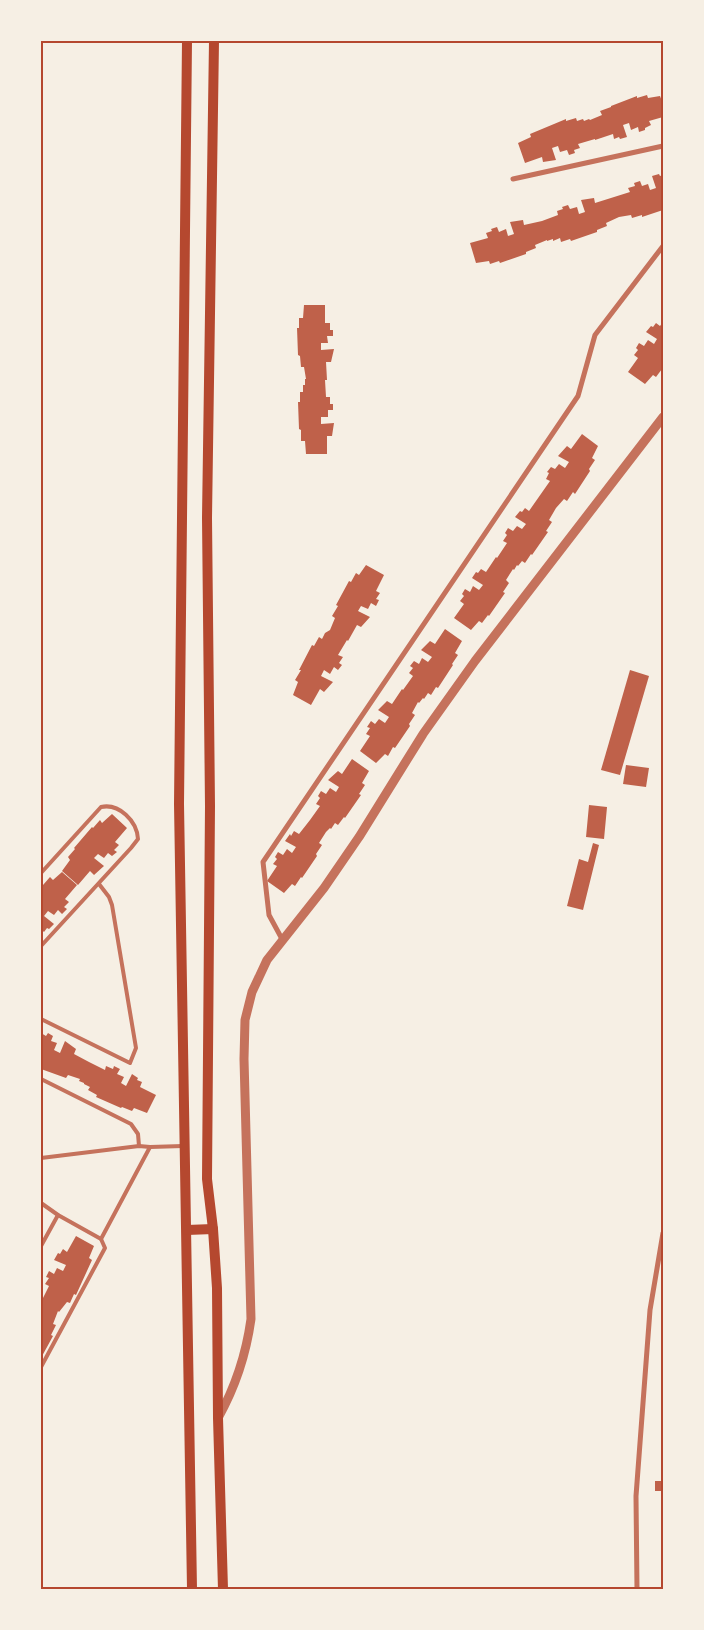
<svg xmlns="http://www.w3.org/2000/svg" width="704" height="1630" font-family="Montserrat,sans-serif">
  <style>
    .building { fill: #bf614a }
    .lines { fill: none; stroke-linecap: round; stroke-linejoin: round }
    .service { stroke: #c5725c; stroke-width: 4 }
    .minor { stroke: #c5725c; stroke-width: 5 }
    .tertiary { stroke: #c5725c; stroke-width: 9 }
    .secondary { stroke: #b5482f; stroke-width: 10 }
    .neatline { fill: none; stroke: #b5482f; stroke-width: 2 }
  </style>
  <rect width="100%" height="100%" fill="#f6efe4"/>
  <g class="building">
    <polygon points="647,95 648,98 660,96 663,104 663,117 649,121 651,125 645,128 645,130 639,132 638,127 631,130 629,123 623,125 627,137 620,139 619,137 614,139 613,134 595,140 595,139 578,144 580,148 574,150 575,153 569,155 567,150 560,152 558,146 552,148 556,160 543,162 542,157 525,163 518,143 531,137 530,134 566,119 566,121 576,118 577,121 583,119 584,121 589,119 590,120 602,115 600,111 611,107 611,106 637,96 637,98"/>
    <polygon points="659,174 660,176 663,175 663,210 642,217 642,215 632,218 631,215 619,217 606,223 607,226 597,230 597,232 571,241 570,239 561,242 560,238 553,241 553,239 547,241 547,240 535,245 536,248 526,252 526,254 500,263 499,261 490,264 489,261 476,263 470,243 488,238 486,233 492,231 491,229 497,227 499,232 506,229 508,236 514,234 510,222 523,220 524,225 542,221 558,215 557,211 563,209 562,207 568,205 570,209 577,207 579,214 585,212 581,200 594,198 595,203 630,192 628,188 635,186 634,183 640,181 642,186 648,184 650,190 656,188 652,176"/>
    <polygon points="304,305 325,305 325,323 330,323 330,330 333,330 333,336 327,336 328,343 321,343 321,350 334,349 331,362 326,362 327,380 325,380 326,397 330,397 330,404 333,404 333,410 328,410 328,417 321,417 321,424 334,423 332,436 327,436 327,454 306,454 305,441 301,441 301,430 299,429 298,402 300,402 300,392 303,392 303,385 305,385 305,379 306,379 304,367 301,367 300,356 298,355 297,328 299,328 299,318 303,318"/>
    <polygon points="663,322 663,369 662,369 656,377 653,375 645,384 628,372 638,358 634,355 638,350 636,348 639,343 644,346 648,340 654,344 657,339 646,332 651,326 653,327 656,323 660,326"/>
    <polygon points="582,434 598,446 592,458 595,460 589,469 590,471 575,494 573,492 567,501 564,499 556,508 549,520 552,522 546,531 548,532 532,555 531,554 525,563 522,561 518,566 517,565 514,570 513,569 506,580 509,583 503,592 505,593 489,616 488,615 482,623 479,621 471,630 454,618 464,604 460,601 464,596 462,594 465,589 470,592 473,586 479,590 483,585 472,578 476,572 478,573 481,569 486,572 496,557 497,558 507,543 503,541 507,535 505,533 508,528 513,531 517,526 522,529 526,524 515,517 520,511 522,512 525,508 529,511 550,481 546,479 549,473 547,472 551,467 555,469 559,464 565,468 569,462 558,456 567,446 571,449"/>
    <polygon points="366,565 384,575 376,591 380,593 376,599 379,600 376,606 371,603 368,609 361,606 358,611 370,617 361,627 357,625 348,641 347,640 338,655 343,657 339,663 342,665 338,670 334,667 330,674 324,670 321,676 333,682 324,692 320,689 311,705 293,695 298,682 295,680 301,670 299,670 312,645 314,646 319,637 322,639 325,633 330,630 335,618 332,616 338,606 336,605 349,581 351,582 356,573 359,575"/>
    <polygon points="445,629 462,641 455,653 458,655 452,664 453,665 438,688 436,687 431,695 428,693 424,699 423,698 419,703 418,702 412,713 415,715 409,724 410,726 395,748 393,747 388,756 385,754 376,763 360,751 370,736 366,734 370,728 367,727 371,721 375,724 379,719 385,723 389,717 378,710 387,701 392,704 402,689 403,690 413,676 409,673 413,668 410,666 414,661 419,664 422,658 428,662 432,657 421,650 430,641 435,644"/>
    <polygon points="630,670 649,676 620,775 601,770"/>
    <polygon points="352,759 369,771 362,783 365,785 359,794 361,795 345,818 344,817 338,825 335,823 331,829 330,828 326,832 319,843 322,845 316,854 317,856 302,878 301,877 295,886 292,884 284,893 267,881 277,866 273,864 277,859 275,857 278,852 283,855 287,849 292,853 296,847 285,841 290,834 291,836 294,831 299,834 310,820 320,806 316,804 320,798 318,796 321,791 326,794 330,788 336,792 339,787 328,780 338,771 342,774"/>
    <polygon points="626,765 649,768 646,787 623,784"/>
    <polygon points="589,805 607,807 604,839 586,837"/>
    <polygon points="112,814 127,828 115,842 119,845 114,850 117,852 112,856 108,853 104,858 98,854 94,858 104,866 94,875 90,871 78,885 62,871 70,860 68,857 75,849 74,848 92,827 93,828 100,820 102,823"/>
    <polygon points="593,843 599,845 583,910 567,906 579,859 588,862"/>
    <polygon points="62,872 77,885 65,899 69,902 64,907 67,909 62,914 58,910 54,915 48,911 44,916 54,924 49,929 47,928 44,932 41,929 41,883 43,885 50,877 53,880"/>
    <polygon points="41,1033 46,1036 48,1033 53,1036 51,1041 57,1043 54,1050 60,1053 65,1041 76,1049 74,1054 89,1062 105,1070 106,1066 113,1069 114,1066 120,1069 117,1074 124,1077 121,1083 126,1086 132,1074 138,1078 137,1080 142,1082 140,1087 156,1095 147,1113 134,1108 132,1111 122,1107 121,1108 96,1097 97,1095 88,1090 90,1087 84,1084 84,1083 79,1081 80,1079 68,1075 66,1078 41,1069"/>
    <polygon points="76,1236 94,1246 89,1258 92,1260 76,1295 74,1294 70,1303 67,1302 59,1312 58,1311 53,1324 56,1325 51,1335 53,1336 41,1358 41,1302 49,1286 45,1284 49,1278 46,1277 49,1271 54,1274 57,1268 63,1271 66,1265 54,1260 58,1253 60,1254 63,1249 67,1252"/>
    <rect x="655" y="1481" width="8" height="10"/>
  </g>
  <g class="lines">
    <g class="service">
      <path d="M41 873 101 807C119 803 137 821 138 839L131 848 41 946"/>
      <polyline points="41,1019 130,1063 136,1048 112,905 109,897 99,884"/>
      <polyline points="41,1079 131,1124 138,1134 139,1146"/>
      <polyline points="41,1158 139,1146 150,1147 183,1146"/>
      <polyline points="41,1203 58,1215 101,1239 105,1248 41,1367"/>
      <polyline points="101,1239 150,1147"/>
      <polyline points="41,1246 58,1215"/>
    </g>
    <g class="minor">
      <polyline points="513,179 663,146"/>
      <polyline points="282,939 269,915 263,862 578,396 595,335 663,246"/>
      <polyline points="637,1589 636,1496 650,1310 663,1233"/>
    </g>
    <path class="tertiary" d="M218 1418C236 1386 246 1355 251 1319L244 1059 245 1020 252 992 267 960 324 888 359 837 423 734 475 661 663 417"/>
    <g class="secondary">
      <polyline points="187,41 179,804 192,1589"/>
      <polyline points="214,41 207,518 210,806 207,1179 213,1229 217,1288 218,1418 223,1589"/>
      <polyline points="187,1230 213,1229"/>
    </g>
  </g>
  <rect width="704" height="1630" fill="none" stroke="#f6efe4" stroke-width="85"/>
  <rect x="42" y="42" width="620" height="1546" class="neatline"/>
</svg>
